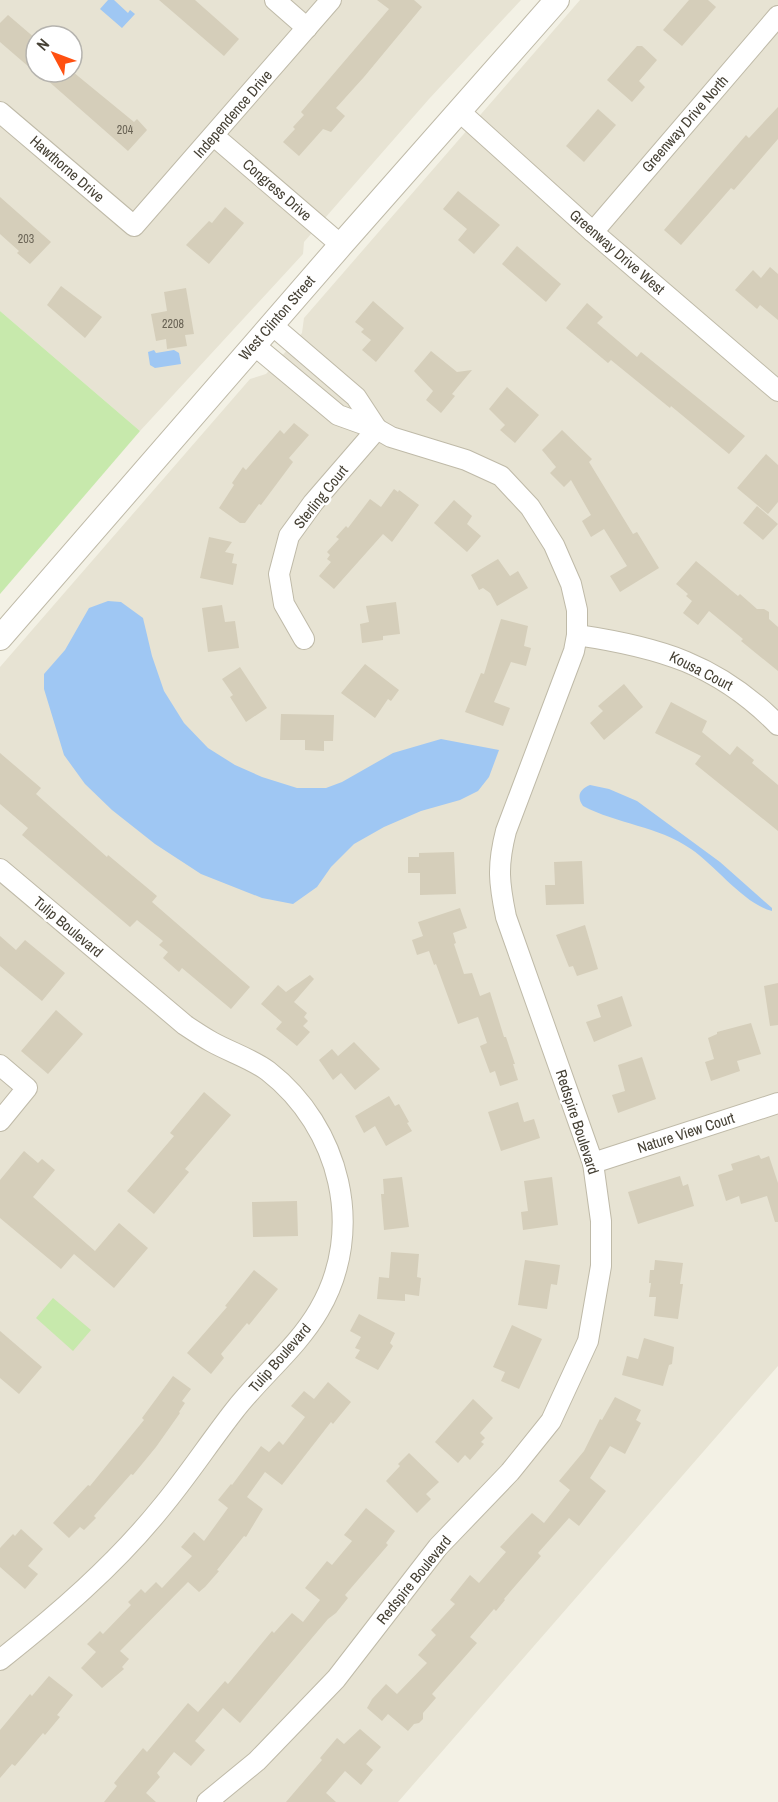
<svg xmlns="http://www.w3.org/2000/svg" width="778" height="1802" font-family="'Archivo Narrow',sans-serif">
  <style>
    .residential { fill: #e7e3d3; fill-rule: evenodd }
    .green { fill: #c7e9ac }
    .water { fill: #9fc7f3 }
    .building { fill: #d5ceba }
    .lines { fill: none; stroke-linecap: round; stroke-linejoin: round }
    .minor-casing { stroke: #bfbaa8; stroke-width: 22 }
    .tertiary-casing { stroke: #bfbaa8; stroke-width: 26 }
    .minor { stroke: #fff; stroke-width: 20 }
    .tertiary { stroke: #fff; stroke-width: 24 }
    .labels { text-anchor: middle; stroke-width: 5; stroke-linejoin: round; paint-order: stroke }
    .number-label { font-size: 12px; fill: #6a6456 }
    .street-label { font-size: 15px; fill: #464135; stroke: #fff }
  </style>
  <rect width="100%" height="100%" fill="#f3f1e5"/>
  <g class="residential">
    <path d="M0 0H521L429 99 304 242 303 254 140 431 0 311ZM36 36H72V72H36Z"/>
    <polygon points="580,0 778,0 778,1366 398,1802 0,1802 0,667 250,379 266,374 302,333 304,318"/>
  </g>
  <g class="green">
    <polygon points="0,311 140,431 0,594"/>
    <polygon points="53,1298 91,1330 73,1351 36,1318"/>
  </g>
  <g class="water">
    <polygon points="108,0 114,0 128,13 130,10 135,14 122,28 100,9"/>
    <polygon points="154,350 156,353 174,350 179,353 181,364 155,368 150,365 148,352"/>
    <polygon points="108,601 121,602 143,618 152,656 164,691 184,723 208,748 235,765 262,777 297,788 326,788 342,782 393,753 441,739 499,750 489,777 478,791 460,800 421,811 384,827 354,844 331,867 317,887 293,904 262,898 201,874 155,844 112,810 85,784 64,755 44,689 44,674 65,650 89,608"/>
    <path d="M590 785 609 789 637 801 720 862 772 908V911C744 904 716 866 691 849 658 826 617 824 583 806 576 796 580 789 590 785Z"/>
  </g>
  <g class="building">
    <polygon points="159,0 195,0 239,39 224,56"/>
    <polygon points="377,0 414,0 422,7 364,77 336,108 345,116 331,132 323,129 299,156 283,142 295,129 293,127 304,115 301,112 389,9"/>
    <polygon points="689,0 708,0 716,7 682,46 663,30"/>
    <polygon points="8,15 36,39 36,59 29,67 0,42 0,23"/>
    <polygon points="637,46 642,46 657,60 639,81 645,87 632,102 607,80"/>
    <polygon points="38,72 73,72 134,122 137,119 147,130 128,151"/>
    <polygon points="778,107 778,139 734,190 731,188 681,245 664,230 746,135 749,138"/>
    <polygon points="598,109 616,125 584,162 566,146"/>
    <polygon points="458,191 500,225 474,254 458,240 467,229 443,209"/>
    <polygon points="0,197 51,242 30,264 17,253 19,251 0,234"/>
    <polygon points="225,207 244,223 209,264 186,245 209,221 212,223"/>
    <polygon points="517,246 561,284 546,302 502,264"/>
    <polygon points="770,267 778,274 778,320 760,305 757,309 735,290 753,270 761,278"/>
    <polygon points="61,286 102,317 85,338 47,305"/>
    <polygon points="186,288 194,334 185,335 187,346 167,349 166,339 156,341 151,314 167,311 164,292"/>
    <polygon points="373,301 404,328 376,362 362,350 371,340 361,332 364,329 355,322"/>
    <polygon points="587,303 603,317 597,323 637,357 641,352 745,436 729,454 671,406 670,408 611,360 608,363 566,328"/>
    <polygon points="431,351 457,372 472,370 452,394 455,396 441,413 426,400 433,391 414,371"/>
    <polygon points="507,387 539,415 515,443 500,430 505,425 489,409"/>
    <polygon points="294,423 309,435 289,458 293,462 261,505 259,504 245,523 240,523 219,508 234,485 232,483 243,467 246,470 280,430 284,434"/>
    <polygon points="562,430 592,459 589,462 633,534 637,532 659,568 620,592 610,576 627,566 604,529 591,537 582,521 591,515 571,480 564,487 550,473 556,467 542,450"/>
    <polygon points="766,454 778,465 778,502 768,514 737,488"/>
    <polygon points="394,489 398,492 399,490 419,505 392,542 383,534 334,589 319,576 331,562 327,559 330,555 327,552 339,539 336,537 346,526 348,528 370,499 381,507"/>
    <polygon points="454,500 472,516 467,524 481,536 467,552 434,523"/>
    <polygon points="757,506 778,524 763,540 743,523"/>
    <polygon points="209,537 232,542 225,552 234,554 232,563 237,564 233,585 200,578"/>
    <polygon points="498,559 510,576 518,571 528,588 497,606 490,593 483,588 479,590 471,575"/>
    <polygon points="696,561 738,596 740,594 757,609 764,609 769,612 769,619 778,627 778,671 741,641 743,639 709,611 698,625 683,613 692,601 686,596 688,594 676,584"/>
    <polygon points="396,602 400,634 383,636 383,640 362,643 360,624 369,622 366,606"/>
    <polygon points="222,605 225,622 235,621 239,648 208,652 202,608"/>
    <polygon points="501,619 528,626 524,646 531,648 526,666 511,662 494,702 510,708 503,726 465,712 481,673 484,674"/>
    <polygon points="365,664 399,690 391,701 388,699 375,718 341,693"/>
    <polygon points="240,667 267,708 246,722 230,697 233,695 222,679"/>
    <polygon points="624,684 643,707 604,740 590,723 603,711 598,706"/>
    <polygon points="671,702 707,721 702,732 730,755 737,746 754,760 752,763 778,785 778,831 695,764 701,756 655,733"/>
    <polygon points="281,714 334,715 333,741 324,741 324,751 305,750 305,740 280,740"/>
    <polygon points="0,753 41,788 36,794 107,857 108,855 157,896 152,902 250,987 231,1009 182,968 179,972 163,958 168,952 159,945 163,941 137,920 130,927 22,835 28,828 0,804"/>
    <polygon points="454,852 456,894 420,895 420,873 408,873 408,857 419,857 419,853"/>
    <polygon points="582,861 584,904 546,905 545,885 555,885 554,862"/>
    <polygon points="460,908 467,928 453,933 456,943 454,944 464,974 472,973 480,996 490,992 504,1037 506,1037 515,1064 513,1064 518,1080 500,1086 495,1071 490,1073 480,1046 487,1043 478,1017 458,1024 436,964 434,965 429,951 417,955 412,940 423,936 418,922"/>
    <polygon points="585,925 598,969 577,976 573,966 569,967 556,935"/>
    <polygon points="0,936 16,950 25,940 65,973 42,1001 0,966"/>
    <polygon points="310,975 314,979 294,1002 307,1013 304,1017 308,1021 303,1026 310,1032 297,1046 276,1029 282,1022 261,1004 278,985 286,992"/>
    <polygon points="778,983 778,1025 770,1026 764,986"/>
    <polygon points="622,996 632,1026 594,1042 586,1022 601,1017 597,1005"/>
    <polygon points="56,1010 83,1034 48,1074 21,1051"/>
    <polygon points="751,1023 761,1054 737,1061 740,1071 711,1081 705,1062 714,1059 708,1038 717,1034 717,1032"/>
    <polygon points="354,1042 380,1069 355,1090 341,1073 333,1080 319,1060 332,1049 338,1056"/>
    <polygon points="642,1057 656,1099 618,1113 612,1095 625,1091 618,1065"/>
    <polygon points="204,1092 231,1115 185,1169 189,1172 154,1214 127,1191 174,1136 170,1133"/>
    <polygon points="389,1096 395,1106 399,1104 409,1122 407,1123 412,1131 386,1146 375,1126 364,1133 355,1116"/>
    <polygon points="518,1102 524,1122 534,1119 540,1138 501,1151 488,1112"/>
    <polygon points="24,1151 38,1163 42,1159 55,1170 33,1197 95,1251 119,1223 148,1248 114,1288 74,1254 61,1269 0,1218 0,1180"/>
    <polygon points="759,1155 761,1159 769,1156 778,1183 778,1222 775,1222 767,1196 741,1204 739,1196 726,1201 718,1175 733,1170 731,1164"/>
    <polygon points="680,1176 683,1186 688,1184 694,1206 638,1224 628,1192"/>
    <polygon points="402,1177 409,1227 384,1230 381,1194 384,1194 383,1179"/>
    <polygon points="552,1177 558,1225 523,1230 521,1212 528,1211 524,1181"/>
    <polygon points="297,1201 298,1236 253,1237 252,1202"/>
    <polygon points="391,1252 419,1254 417,1277 421,1278 419,1296 405,1294 405,1301 377,1299 379,1277 389,1278"/>
    <polygon points="525,1260 560,1265 557,1285 551,1284 547,1309 518,1305"/>
    <polygon points="655,1260 683,1263 680,1284 683,1284 678,1319 654,1316 656,1297 649,1297 651,1283 649,1283 650,1270 654,1270"/>
    <polygon points="254,1270 278,1289 249,1325 247,1323 221,1354 224,1358 211,1374 187,1353 227,1307 225,1306"/>
    <polygon points="359,1314 395,1333 390,1343 393,1346 378,1370 355,1358 360,1350 355,1348 361,1337 350,1331"/>
    <polygon points="512,1325 542,1339 519,1389 501,1381 505,1372 493,1367"/>
    <polygon points="0,1331 42,1367 19,1394 0,1378"/>
    <polygon points="644,1338 674,1347 672,1364 669,1365 663,1386 622,1375 627,1356 638,1359"/>
    <polygon points="173,1376 191,1389 182,1401 185,1403 179,1412 180,1413 156,1447 133,1475 131,1474 94,1516 96,1518 84,1530 80,1527 69,1538 53,1523 88,1485 90,1486 144,1420 142,1418"/>
    <polygon points="328,1382 351,1402 333,1424 331,1422 282,1485 265,1472 247,1497 263,1509 246,1537 244,1536 217,1570 219,1571 205,1587 199,1592 188,1582 120,1651 129,1659 122,1667 124,1669 102,1688 81,1668 96,1652 87,1644 100,1631 103,1634 131,1605 128,1602 141,1589 145,1593 156,1582 162,1588 192,1556 181,1547 194,1532 204,1541 228,1508 218,1500 231,1484 232,1485 261,1446 269,1452 279,1441 283,1445 305,1417 291,1406 304,1391 314,1399"/>
    <polygon points="615,1397 641,1410 636,1420 641,1423 625,1454 610,1446 590,1478 606,1491 579,1526 569,1518 538,1553 541,1556 504,1599 505,1600 496,1611 494,1609 470,1637 477,1643 432,1694 436,1698 423,1713 423,1719 419,1723 414,1724 408,1731 388,1714 382,1721 367,1708 372,1699 386,1684 397,1694 427,1663 418,1655 436,1635 431,1630 455,1604 450,1600 470,1575 479,1583 506,1552 500,1547 532,1513 544,1523 570,1490 559,1481 584,1451 600,1419 602,1420"/>
    <polygon points="473,1399 493,1418 480,1433 485,1438 481,1442 484,1444 470,1460 465,1455 458,1463 435,1442"/>
    <polygon points="409,1453 439,1482 426,1494 431,1499 417,1513 386,1481 400,1466 398,1464"/>
    <polygon points="366,1508 395,1531 386,1543 388,1545 345,1595 348,1598 336,1613 328,1619 240,1723 223,1708 195,1741 205,1750 191,1766 174,1752 157,1773 160,1777 146,1793 156,1802 104,1802 117,1786 114,1783 143,1748 147,1752 188,1703 198,1712 225,1681 228,1684 272,1631 274,1633 292,1613 303,1622 320,1600 305,1588 327,1561 332,1565 352,1541 344,1535"/>
    <polygon points="21,1529 43,1549 28,1566 38,1574 25,1589 0,1567 0,1548 13,1534 15,1536"/>
    <polygon points="49,1676 73,1695 57,1715 60,1717 45,1735 43,1733 15,1766 12,1764 0,1778 0,1730 30,1694 32,1696"/>
    <polygon points="360,1729 381,1747 366,1764 373,1770 361,1785 345,1771 326,1793 336,1802 286,1802 322,1760 320,1758 337,1738 344,1744"/>
  </g>
  <g class="lines">
    <g class="minor-casing">
      <g id="minor">
        <polyline points="275,0 307,28"/>
        <polyline points="459,111 593,232 778,391"/>
        <polyline points="0,112 134,226 331,0"/>
        <polyline points="214,136 341,245"/>
        <polyline points="593,232 778,16"/>
        <polyline points="272,325 356,397 377,429"/>
        <path d="M577 635C659 647 718 664 778 725"/>
        <polyline points="304,639 284,604 279,574 289,536 313,503 377,429"/>
        <path d="M0 869 185 1025C194 1031 203 1037 212 1042 230 1052 252 1059 268 1071 340 1127 366 1230 319 1310 297 1348 261 1376 234 1411 209 1443 187 1477 161 1508 115 1565 57 1615 0 1660"/>
        <polyline points="0,1065 27,1088 0,1121"/>
        <polyline points="593,1163 778,1103"/>
        <path d="M207 1802 257 1761 336 1679 438 1547 510 1472 551 1421 588 1341 601 1266V1221L593 1163 506 917C499 883 497 866 506 831L574 651 577 635V610L571 584 554 545 530 507 501 476 466 460 391 437 377 429 338 415 254 345"/>
      </g>
    </g>
    <g class="tertiary-casing">
      <polyline id="tertiary" points="0,638 341,245 557,0"/>
    </g>
    <use href="#minor" class="minor"/>
    <use href="#tertiary" class="tertiary"/>
  </g>
  <g class="labels">
    <g class="number-label">
      <text x="125" y="134">204</text>
      <text x="26" y="243">203</text>
      <text x="173" y="328">2208</text>
    </g>
    <g class="street-label">
      <text transform="translate(233 114) rotate(-49)" y="5">Independence Drive</text>
      <text transform="translate(685 124) rotate(-49)" y="5">Greenway Drive North</text>
      <text transform="translate(67 169) rotate(41)" y="5">Hawthorne Drive</text>
      <text transform="translate(277 190) rotate(41)" y="5">Congress Drive</text>
      <text transform="translate(617 252) rotate(41)" y="5">Greenway Drive West</text>
      <text transform="translate(277 318) rotate(-49)" y="5">West Clinton Street</text>
      <text transform="translate(321 497) rotate(-51)" y="5">Sterling Court</text>
      <text transform="translate(701 671) rotate(27)" y="5">Kousa Court</text>
      <text transform="translate(68 927) rotate(40)" y="5">Tulip Boulevard</text>
      <text transform="translate(577 1122) rotate(72)" y="5">Redspire Boulevard</text>
      <text transform="translate(686 1133) rotate(-18)" y="5">Nature View Court</text>
      <text transform="translate(280 1358) rotate(-49)" y="5">Tulip Boulevard</text>
      <text transform="translate(414 1580) rotate(-51)" y="5">Redspire Boulevard</text>
    </g>
  </g>
  <g transform="translate(54 54) rotate(311)"><circle r="28" fill="#ffffff" stroke="#b5b3ae" stroke-width="1.5"/>
  <path d="M0-4.5L10 22L0 15L-10 22Z" fill="#ff5011"/>
  <text y="-9" font-size="16" font-weight="bold" text-anchor="middle" fill="#464135">N</text>
  </g>
</svg>
